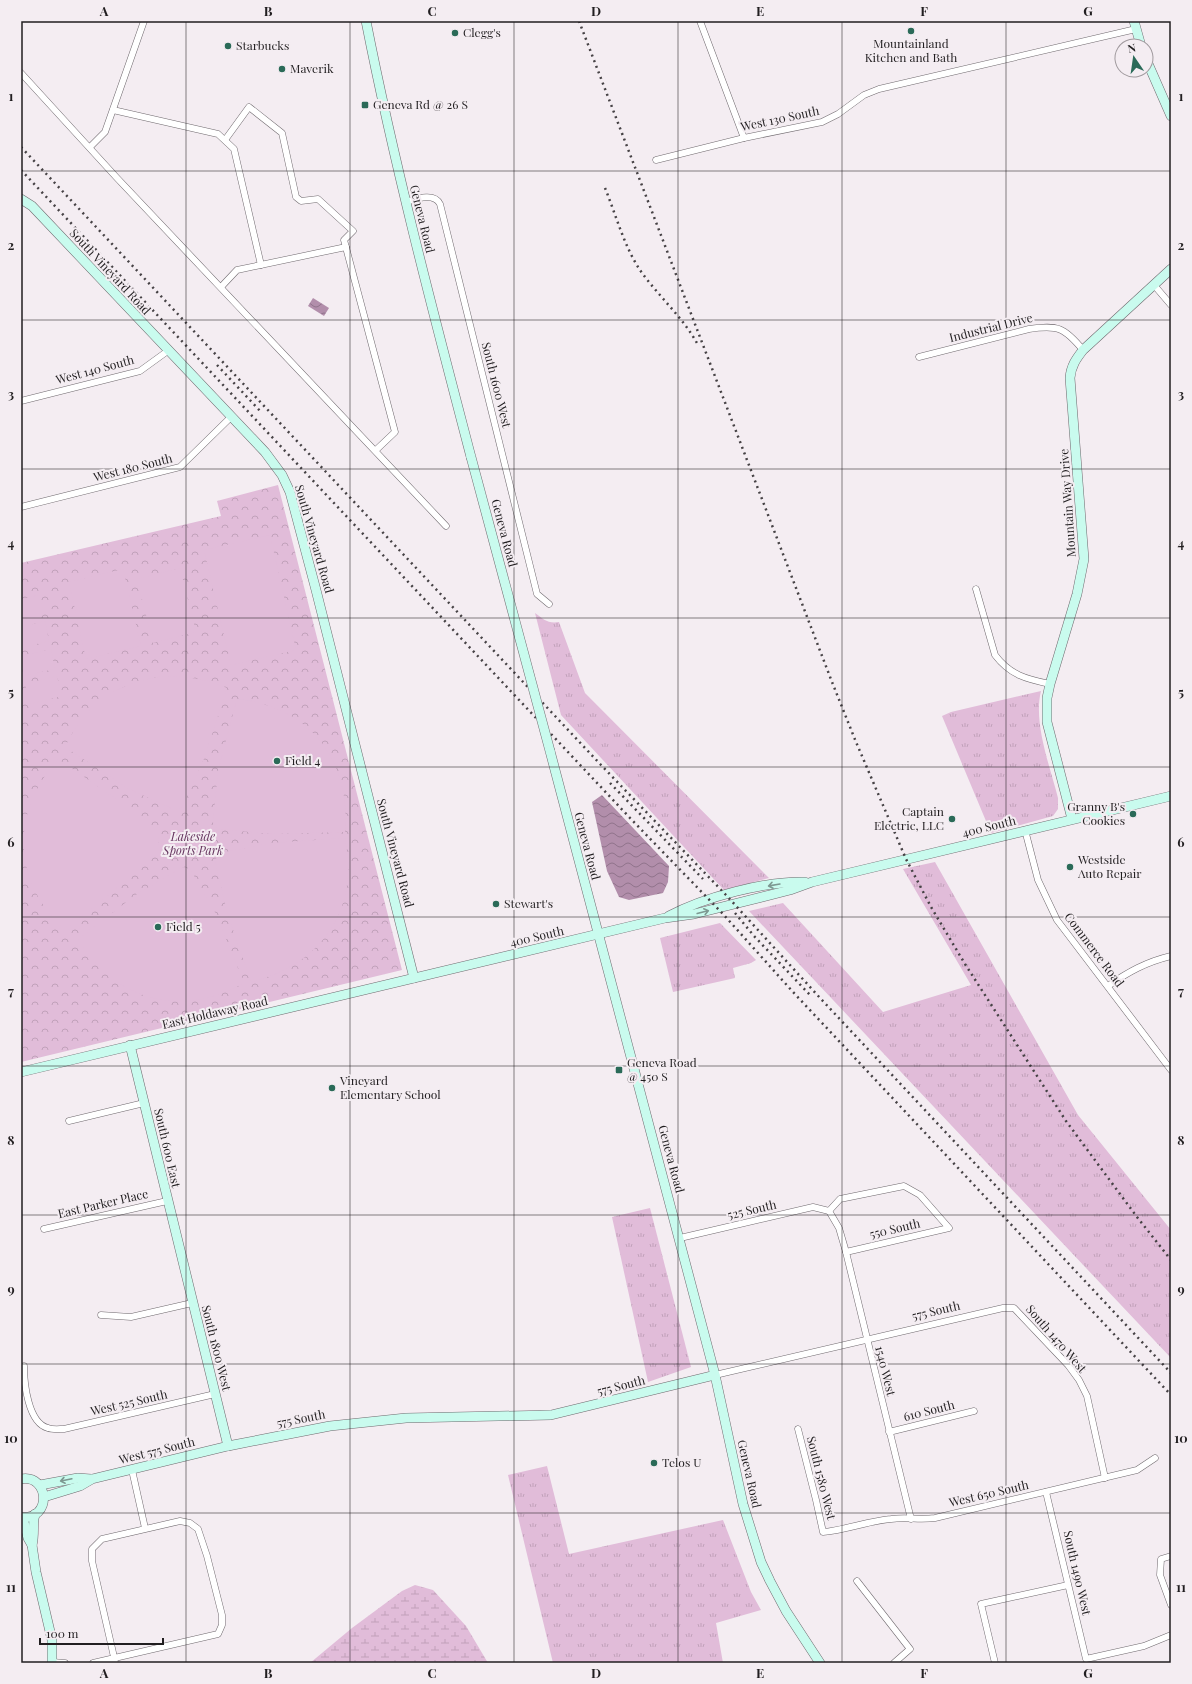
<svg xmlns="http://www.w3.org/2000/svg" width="1192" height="1684" font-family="'Playfair Display',serif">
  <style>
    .grass { fill: url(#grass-tufts) }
    .wetland { fill: url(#wetland-marsh) }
    .park { fill: url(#park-crowns) }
    .pitch { fill: #e1bcd9 }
    .water { fill: url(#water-waves) }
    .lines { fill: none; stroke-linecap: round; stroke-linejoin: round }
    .street-casing { stroke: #6f696e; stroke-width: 7 }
    .secondary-casing { stroke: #6f696e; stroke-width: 10 }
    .street { stroke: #fff; stroke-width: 6 }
    .secondary { stroke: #c9fbee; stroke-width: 9 }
    .rail { stroke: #464245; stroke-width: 2.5; stroke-dasharray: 2 4; stroke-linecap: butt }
    .secondary-bridge-casing { stroke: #6f696e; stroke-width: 10; stroke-linecap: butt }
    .secondary-bridge { stroke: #c9fbee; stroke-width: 9 }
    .oneway { stroke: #7d9891 }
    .grid { fill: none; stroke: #211e20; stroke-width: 1; stroke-opacity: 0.55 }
    .poi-dot { fill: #2a6a58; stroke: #f4edf2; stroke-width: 1.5 }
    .labels { text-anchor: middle; stroke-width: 4; stroke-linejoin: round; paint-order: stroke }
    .poi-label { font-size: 12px; fill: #211e20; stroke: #f4edf2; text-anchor: start }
    .street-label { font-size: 12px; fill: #211e20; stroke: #f4edf2 }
    .park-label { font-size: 12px; font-style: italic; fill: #66355f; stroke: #f4edf2 }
    .neatline { fill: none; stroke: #211e20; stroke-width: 1.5 }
    .grid-label { font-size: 13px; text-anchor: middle; font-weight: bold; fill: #211e20 }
  </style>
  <defs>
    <pattern id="grass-tufts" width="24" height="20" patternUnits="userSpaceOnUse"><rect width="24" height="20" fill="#e1bcd9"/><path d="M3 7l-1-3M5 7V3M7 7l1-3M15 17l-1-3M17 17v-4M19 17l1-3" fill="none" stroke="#c1a1ba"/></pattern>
    <pattern id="wetland-marsh" width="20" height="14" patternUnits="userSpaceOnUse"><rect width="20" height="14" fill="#e1bcd9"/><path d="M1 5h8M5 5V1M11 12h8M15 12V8" fill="none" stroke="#c1a1ba"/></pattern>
    <pattern id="park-crowns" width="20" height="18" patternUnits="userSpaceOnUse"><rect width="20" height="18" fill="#e1bcd9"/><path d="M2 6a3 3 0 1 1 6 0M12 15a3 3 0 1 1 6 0" fill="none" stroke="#c1a1ba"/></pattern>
    <pattern id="water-waves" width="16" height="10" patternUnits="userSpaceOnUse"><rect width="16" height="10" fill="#b28eab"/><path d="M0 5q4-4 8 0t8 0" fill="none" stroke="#90738b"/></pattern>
  </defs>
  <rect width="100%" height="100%" fill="#f4edf2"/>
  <g class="grass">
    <path d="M535 613C543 619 548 624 559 622L585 693 769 878 724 890 561 715Z"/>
    <path d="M1041 691C1033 723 1050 766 1058 798V809L1053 816 991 833 942 716 951 712Z"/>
    <polygon points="935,862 1078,1115 1171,1230 1171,1358 749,911 783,903 883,1012 971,985 903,869"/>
    <polygon points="720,923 756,960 751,963 733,968 735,978 673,992 660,938"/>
    <polygon points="650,1208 691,1367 648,1382 612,1217"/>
    <polygon points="547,1466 569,1554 723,1520 751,1592 761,1610 716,1623 723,1663 553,1663 508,1475"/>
  </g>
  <polygon class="wetland" points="415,1585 433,1590 466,1626 488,1663 310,1663 352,1628 402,1591"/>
  <polygon class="park" points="278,485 402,970 21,1062 21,563 221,516 217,501"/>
  <g class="pitch">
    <polygon points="270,535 296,650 231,665 204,550"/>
    <polygon points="180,568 196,632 153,643 137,579"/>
    <polygon points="123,569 141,646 86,659 69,582"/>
    <polygon points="39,595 44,615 21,620 21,599"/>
    <polygon points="45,621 49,641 21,648 21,627"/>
    <polygon points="51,649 55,669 23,676 21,656"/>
    <polygon points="57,676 62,696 30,704 25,684"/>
    <path d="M164 676C187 676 206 679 227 688L204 759 182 807 175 810 127 788 65 747C86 703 116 683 164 676Z"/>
    <path d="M237 699C309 707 351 759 345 832L271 834 218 829 213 823 218 771Z"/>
    <path d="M58 759 119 801 158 837 159 845 123 883 65 930C12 881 10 813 58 759Z"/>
    <path d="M345 838C360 910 321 965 251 982L227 912 215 860 220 853 271 843Z"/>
    <path d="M183 867 190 869 216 914 244 983C180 1019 116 1001 78 939L137 894Z"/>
  </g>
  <g class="water">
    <polygon points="313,298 329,308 324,316 308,306"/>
    <polygon points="602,795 669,866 668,882 663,893 629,900 619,897 607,871 592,802"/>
  </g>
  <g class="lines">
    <g class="street-casing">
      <g id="street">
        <polyline points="700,21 744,138"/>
        <polyline points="21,73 117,178 446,526"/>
        <polyline points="113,110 218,134 234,149 261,265"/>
        <polyline points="225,140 249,107 282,133 296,197 301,201 318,199 353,231 344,240 395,432 376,450"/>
        <polyline points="90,147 105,132 144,21"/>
        <polyline points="656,160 744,138 822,122 838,114 864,95 879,89 1136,29"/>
        <path d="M406 202C416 199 434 192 440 204L537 594 549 604"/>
        <polyline points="1154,285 1171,305"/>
        <polyline points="221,287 237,270 346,247"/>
        <path d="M919 357 1029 329C1058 325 1064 327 1083 350"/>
        <polyline points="21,401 140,371 169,350"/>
        <polyline points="21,507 180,467 231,417"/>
        <path d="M976 589 995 655C1010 675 1026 679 1050 684"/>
        <polyline points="1025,830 1038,880 1057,920 1171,1070"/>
        <path d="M1108 986C1128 972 1146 962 1171 956"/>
        <polyline points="69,1121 144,1103"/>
        <polyline points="829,1211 840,1199 904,1186 920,1195 949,1228 846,1252"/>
        <polyline points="44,1229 167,1201"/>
        <polyline points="680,1238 813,1207 829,1211 839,1228 846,1252 911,1519"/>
        <polyline points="101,1315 131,1317 192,1303"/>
        <path d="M24 1366C24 1383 28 1423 48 1428 53 1430 59 1429 64 1429L215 1394"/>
        <polyline points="715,1375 1003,1308 1014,1308 1068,1365 1079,1380 1087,1396 1105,1478"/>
        <path d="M798 1429 816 1500 823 1532C846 1530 868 1521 891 1519 906 1517 920 1520 935 1518L1137 1470 1155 1458"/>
        <polyline points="889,1432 974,1411"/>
        <polyline points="132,1470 145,1528"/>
        <polyline points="1046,1492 1086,1659 1144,1646 1171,1635"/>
        <polyline points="1171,1556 1161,1559 1160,1575 1171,1605"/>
        <polyline points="857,1581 910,1649 894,1663"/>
        <polyline points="52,1662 65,1663"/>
        <polyline points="93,1663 218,1634 222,1625 222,1615 207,1556 198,1529 190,1523 180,1521 102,1539 92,1549 92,1561 114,1657 115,1663"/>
        <polyline points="995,1663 981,1604 1068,1585"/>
      </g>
    </g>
    <g class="secondary-casing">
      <g id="secondary">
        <path d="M366 21C395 168 433 312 471 457"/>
        <polyline points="1134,21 1141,46"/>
        <polyline points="1146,59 1171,116"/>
        <polyline points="21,199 32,206 265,452 282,475 290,492 316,590 414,978"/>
        <polyline points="550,751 715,1375 743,1504 761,1562 770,1581 786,1611 820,1663"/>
        <path d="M1072 819 1047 722V698L1050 684 1077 594 1084 559 1070 378C1071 366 1076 359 1083 350L1171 269"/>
        <path d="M669 916C704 897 766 881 805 882"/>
        <polyline points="130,1045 228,1446"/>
        <polyline points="21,1072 665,918 694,914 790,890 812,882 1171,796"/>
        <path d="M21 1479C50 1474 52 1521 21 1517"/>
        <polyline points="40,1485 78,1478 91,1479"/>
        <polyline points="44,1497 80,1486 92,1479 228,1446 330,1426 406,1418 551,1415 715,1375"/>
        <polyline points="21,1519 24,1522 28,1538 32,1545 36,1572 52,1640 52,1663"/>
        <path d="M32 1545C35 1534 32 1524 35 1514"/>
      </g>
    </g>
    <use href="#street" class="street"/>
    <use href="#secondary" class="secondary"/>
    <g class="rail">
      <polyline points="579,21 832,682 856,742 906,859 931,907 965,964 1066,1121 1137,1217 1171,1260"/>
      <polyline points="21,147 601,765 726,895 821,999 1171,1373"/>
      <polyline points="21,170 630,818 723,914 793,992 1171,1395"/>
      <path d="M605 188C616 215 624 246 640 270 658 296 683 317 698 345"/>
      <polyline points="217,365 262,413"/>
      <polyline points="610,783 703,879"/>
      <polyline points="735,913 754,936 810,995"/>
    </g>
    <g class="secondary-bridge-casing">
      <polyline id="secondary-bridge" points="471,457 550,751"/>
    </g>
    <use href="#secondary-bridge" class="secondary-bridge"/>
  </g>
  <defs><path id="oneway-shaft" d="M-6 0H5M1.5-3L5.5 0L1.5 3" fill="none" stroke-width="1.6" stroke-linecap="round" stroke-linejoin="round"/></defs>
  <g class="oneway">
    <use href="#oneway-shaft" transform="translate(774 885) rotate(170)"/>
    <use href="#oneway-shaft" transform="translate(703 912) rotate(-14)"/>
    <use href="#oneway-shaft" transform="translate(66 1480) rotate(168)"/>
  </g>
  <path class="grid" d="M186 21V1663M350 21V1663M514 21V1663M678 21V1663M842 21V1663M1006 21V1663M21 171H1171M21 320H1171M21 469H1171M21 618H1171M21 767H1171M21 917H1171M21 1066H1171M21 1215H1171M21 1364H1171M21 1513H1171"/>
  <g class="poi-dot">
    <circle cx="911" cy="31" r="4"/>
    <circle cx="455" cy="33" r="4"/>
    <circle cx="228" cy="46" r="4"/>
    <circle cx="282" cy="69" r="4"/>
    <rect x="361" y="101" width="8" height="8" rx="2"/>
    <circle cx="277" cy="761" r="4"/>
    <circle cx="1133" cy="814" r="4"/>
    <circle cx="952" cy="819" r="4"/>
    <circle cx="1070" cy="867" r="4"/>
    <circle cx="496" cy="904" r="4"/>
    <circle cx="158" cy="927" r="4"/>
    <rect x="615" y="1066" width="8" height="8" rx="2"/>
    <circle cx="332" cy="1088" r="4"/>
    <circle cx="654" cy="1463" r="4"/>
  </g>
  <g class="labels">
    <g class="poi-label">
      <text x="463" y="37">Clegg's</text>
      <text x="911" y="48" text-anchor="middle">Mountainland<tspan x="911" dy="14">Kitchen and Bath</tspan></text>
      <text x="236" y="50">Starbucks</text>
      <text x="290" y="73">Maverik</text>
      <text x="373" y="109">Geneva Rd @ 26 S</text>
      <text x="285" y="765">Field 4</text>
      <text x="1125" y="811" text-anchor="end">Granny B's<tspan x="1125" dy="14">Cookies</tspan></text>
      <text x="944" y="816" text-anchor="end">Captain<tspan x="944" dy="14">Electric, LLC</tspan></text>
      <text x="1078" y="864">Westside<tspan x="1078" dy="14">Auto Repair</tspan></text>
      <text x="504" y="908">Stewart's</text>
      <text x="166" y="931">Field 5</text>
      <text x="627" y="1067">Geneva Road<tspan x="627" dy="14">@ 450 S</tspan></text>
      <text x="340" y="1085">Vineyard<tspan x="340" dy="14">Elementary School</tspan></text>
      <text x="662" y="1467">Telos U</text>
    </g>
    <g class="street-label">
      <text transform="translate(780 119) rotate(-12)" y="4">West 130 South</text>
      <text transform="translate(422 219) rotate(76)" y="4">Geneva Road</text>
      <text transform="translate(110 272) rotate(47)" y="4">South Vineyard Road</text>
      <text transform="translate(991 328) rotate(-14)" y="4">Industrial Drive</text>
      <text transform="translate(95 370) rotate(-15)" y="4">West 140 South</text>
      <text transform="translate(496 385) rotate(76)" y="4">South 1600 West</text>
      <text transform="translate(133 468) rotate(-14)" y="4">West 180 South</text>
      <text transform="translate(1068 503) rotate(-94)" y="4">Mountain Way Drive</text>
      <text transform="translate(504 533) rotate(75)" y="4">Geneva Road</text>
      <text transform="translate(314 539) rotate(74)" y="4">South Vineyard Road</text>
      <text transform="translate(989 827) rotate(-14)" y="4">400 South</text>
      <text transform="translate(587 846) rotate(75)" y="4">Geneva Road</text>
      <text transform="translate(395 853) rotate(75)" y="4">South Vineyard Road</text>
      <text transform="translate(537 937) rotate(-13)" y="4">400 South</text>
      <text transform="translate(1094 950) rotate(53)" y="4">Commerce Road</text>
      <text transform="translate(215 1013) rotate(-13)" y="4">East Holdaway Road</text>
      <text transform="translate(167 1148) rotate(77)" y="4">South 600 East</text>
      <text transform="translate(671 1159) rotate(75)" y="4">Geneva Road</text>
      <text transform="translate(103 1204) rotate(-13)" y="4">East Parker Place</text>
      <text transform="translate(752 1210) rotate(-13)" y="4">525 South</text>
      <text transform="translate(895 1229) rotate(-13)" y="4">550 South</text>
      <text transform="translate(936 1311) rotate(-13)" y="4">575 South</text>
      <text transform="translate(1056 1339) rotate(49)" y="4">South 1470 West</text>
      <text transform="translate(216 1348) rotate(76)" y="4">South 1800 West</text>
      <text transform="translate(885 1371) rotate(76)" y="4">1540 West</text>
      <text transform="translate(621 1386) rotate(-14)" y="4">575 South</text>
      <text transform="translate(129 1403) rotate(-13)" y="4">West 525 South</text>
      <text transform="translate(929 1411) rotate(-14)" y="4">610 South</text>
      <text transform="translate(301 1419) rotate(-11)" y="4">575 South</text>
      <text transform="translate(157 1451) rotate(-14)" y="4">West 575 South</text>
      <text transform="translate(749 1474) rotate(77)" y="4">Geneva Road</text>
      <text transform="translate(821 1478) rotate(76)" y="4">South 1580 West</text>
      <text transform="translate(989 1494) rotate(-13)" y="4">West 650 South</text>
      <text transform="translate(1077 1573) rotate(77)" y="4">South 1490 West</text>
    </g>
    <g class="park-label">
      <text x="193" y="841">Lakeside<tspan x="193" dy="14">Sports Park</tspan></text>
    </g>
  </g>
  <rect width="1192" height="1684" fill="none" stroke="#f4edf2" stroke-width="44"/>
  <g transform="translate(1134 58) rotate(347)"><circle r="19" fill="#f4edf2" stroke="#a09a9e"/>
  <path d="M0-3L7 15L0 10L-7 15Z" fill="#2a6a58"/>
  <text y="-6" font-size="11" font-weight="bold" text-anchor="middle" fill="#211e20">N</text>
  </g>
  <path d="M40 1638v6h123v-6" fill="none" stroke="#211e20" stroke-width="2"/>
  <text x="46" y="1638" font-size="12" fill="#211e20" stroke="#f4edf2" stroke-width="3" paint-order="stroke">100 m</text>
  <rect x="22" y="22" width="1148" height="1640" class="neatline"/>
  <g class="grid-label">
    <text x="104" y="16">A</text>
    <text x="268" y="16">B</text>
    <text x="432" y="16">C</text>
    <text x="596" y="16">D</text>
    <text x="760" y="16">E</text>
    <text x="924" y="16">F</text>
    <text x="1088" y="16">G</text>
    <text x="11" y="101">1</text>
    <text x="1181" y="101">1</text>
    <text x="11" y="250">2</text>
    <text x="1181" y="250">2</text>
    <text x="11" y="399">3</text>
    <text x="1181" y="399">3</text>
    <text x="11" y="548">4</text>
    <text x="1181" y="548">4</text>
    <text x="11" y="697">5</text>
    <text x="1181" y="697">5</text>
    <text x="11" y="847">6</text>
    <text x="1181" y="847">6</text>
    <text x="11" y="996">7</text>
    <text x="1181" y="996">7</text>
    <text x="11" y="1145">8</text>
    <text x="1181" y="1145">8</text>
    <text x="11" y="1294">9</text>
    <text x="1181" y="1294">9</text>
    <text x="11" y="1443">10</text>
    <text x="1181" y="1443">10</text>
    <text x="11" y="1592">11</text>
    <text x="1181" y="1592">11</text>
    <text x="104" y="1678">A</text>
    <text x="268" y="1678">B</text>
    <text x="432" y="1678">C</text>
    <text x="596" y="1678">D</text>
    <text x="760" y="1678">E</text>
    <text x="924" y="1678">F</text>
    <text x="1088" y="1678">G</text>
  </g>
</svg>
